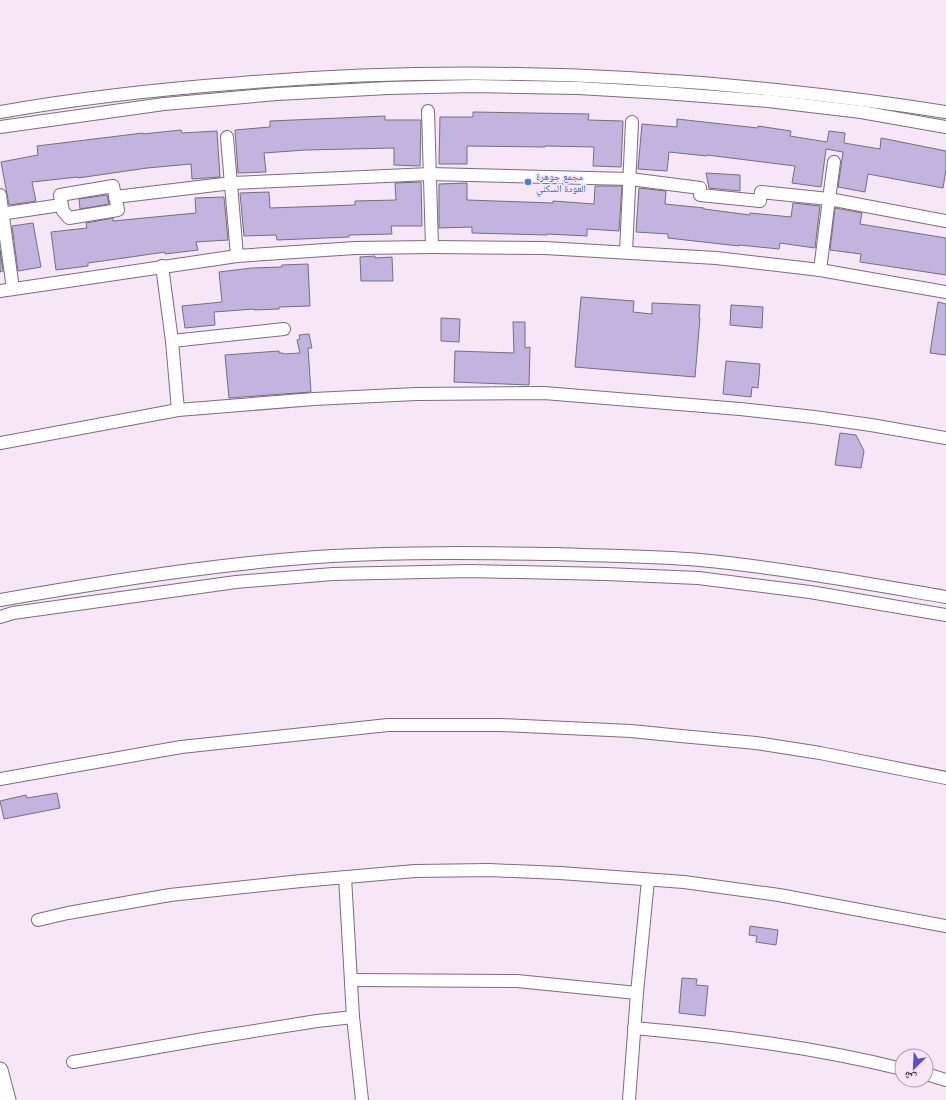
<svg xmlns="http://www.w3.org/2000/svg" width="946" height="1100" font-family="Helvetica,'Noto Naskh Arabic',sans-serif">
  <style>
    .building { fill: #c2b4df; stroke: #736e7f }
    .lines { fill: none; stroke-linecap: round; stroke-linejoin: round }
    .minor-casing { stroke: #7b6d7c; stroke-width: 14 }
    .major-casing { stroke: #7b6d7c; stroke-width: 17 }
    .minor { stroke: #fff; stroke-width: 12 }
    .major { stroke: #fff; stroke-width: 15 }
    .shop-dot { fill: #3f7fe0; stroke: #f6e6f7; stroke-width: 1.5 }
    .labels { text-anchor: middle; stroke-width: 3.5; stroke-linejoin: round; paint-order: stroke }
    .shop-label { font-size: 10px; fill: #366cbe; stroke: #f6e6f7; text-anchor: start }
  </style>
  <rect width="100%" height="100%" fill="#f6e6f7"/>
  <g class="building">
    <polygon points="473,112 589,114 588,120 623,121 621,167 593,166 594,147 545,146 545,147 467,146 467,164 439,164 440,117 473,117"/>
    <polygon points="385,116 385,120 421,120 420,166 394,165 394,148 305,150 264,153 266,172 238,173 235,130 270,127 270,121"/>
    <polygon points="677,119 758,128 758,126 791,131 790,136 827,142 829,131 845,133 844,143 880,149 881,138 946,151 946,169 943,188 868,174 865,192 838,187 843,152 826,149 821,187 792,183 795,166 707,155 707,156 669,152 667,171 638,169 642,124 677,127"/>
    <polygon points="181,130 182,133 217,131 220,177 192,179 191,164 147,168 78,178 78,177 32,182 36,201 9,205 1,162 38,155 37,146 143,133 143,134"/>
    <polygon points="706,173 740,175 740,191 709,188"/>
    <polygon points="421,182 422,226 391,226 392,234 349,235 349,237 277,240 276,235 244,236 240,193 269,192 270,208 355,205 355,201 396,200 395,183"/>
    <polygon points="467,183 467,200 553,203 553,201 594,204 595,186 622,186 619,231 587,229 587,236 547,234 547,235 472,233 472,227 439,228 439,184"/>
    <polygon points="639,188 666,191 665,204 704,208 704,209 750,215 750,213 791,217 793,203 820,206 815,248 780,243 779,249 739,245 739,246 668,238 668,234 636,232"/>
    <polygon points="107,195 109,204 80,209 79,199"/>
    <polygon points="224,197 228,240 196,242 198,250 165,254 165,252 124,258 88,263 88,266 56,270 51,232 87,228 86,223 113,218 113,221 196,213 195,198"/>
    <polygon points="835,208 862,213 860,224 946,238 946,275 860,262 861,254 830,250"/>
    <polygon points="33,223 41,267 18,271 12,226"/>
    <polygon points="0,250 3,271 0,272"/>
    <polygon points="375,256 375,258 392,257 393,281 361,281 360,257"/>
    <polygon points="308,264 310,306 279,307 279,309 254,310 254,309 214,312 215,325 185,328 182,306 222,302 219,272 252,268 282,267 282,265"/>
    <polygon points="581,297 634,301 633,312 652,314 652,303 700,305 699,318 700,318 695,377 575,367"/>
    <polygon points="938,302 946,304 946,355 930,353"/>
    <polygon points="731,305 763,307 762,328 730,325"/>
    <polygon points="441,318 460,319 459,342 441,341"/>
    <polygon points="513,322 525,322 525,348 530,347 529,385 454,382 455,351 514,353"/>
    <polygon points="309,334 312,348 308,348 311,392 229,398 225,355 279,351 279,353 283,353 284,354 300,353 297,340 300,339 299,335"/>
    <polygon points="726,361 760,364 758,388 752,387 751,397 723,394"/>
    <polygon points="840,433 856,435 864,451 861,468 835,465"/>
    <polygon points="57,793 60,808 4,819 0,801 26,795 27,798"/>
    <polygon points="750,926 778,930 776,945 756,942 757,936 749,935"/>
    <polygon points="682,978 697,979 696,985 708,986 705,1016 679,1013"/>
  </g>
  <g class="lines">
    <g class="minor-casing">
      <g id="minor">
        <polyline points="428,111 432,247"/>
        <path d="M0 112C80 98 161 89 242 83 421 68 596 71 776 90 833 96 889 103 946 112"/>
        <polyline points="0,127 164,104 277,94 388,88 474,86 578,88 664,93 768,101 861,112 946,127"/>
        <polyline points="227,137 237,256"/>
        <polygon points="113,186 118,210 69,218 63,211 60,195"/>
        <polyline points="0,195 13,289"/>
        <polyline points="115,197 232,183 430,174 630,179 700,188 700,195 760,201 761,192 829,199 834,162"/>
        <polyline points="0,214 61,205"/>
        <polyline points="626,252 632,122"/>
        <polyline points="162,266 172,341 178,410"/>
        <polyline points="820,270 829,199 946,221"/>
        <polyline points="0,291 237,256 355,248 432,247 545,248 716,258 820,270 946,292"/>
        <polyline points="172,341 284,329"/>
        <polyline points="0,443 178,410 314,399 416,394 544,393 740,409 814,417 871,425 946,438"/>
        <path d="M0 600C110 581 220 563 332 556 407 552 482 553 557 554 604 556 652 556 700 560 782 568 864 583 946 597"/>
        <polyline points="0,617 13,613 236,582 333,574 470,571 606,574 698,578 810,592 946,615"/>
        <polyline points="0,779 181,747 388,725 501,725 631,731 681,736 756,743 820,753 946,778"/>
        <polyline points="345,877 353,1017 362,1100"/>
        <polyline points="38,920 68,913 170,895 301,881 415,871 489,870 560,873 684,882 779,895 946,926"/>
        <polyline points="352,980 517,981 637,993"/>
        <path d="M634 1028C724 1036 814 1047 902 1069"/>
        <polyline points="73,1062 204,1039 317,1021 353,1017"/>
        <polyline points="926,1074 946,1080"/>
        <polyline points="629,1100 637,993 648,880"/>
      </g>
    </g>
    <g class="major-casing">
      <polyline id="major" points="0,1070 8,1100"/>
    </g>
    <use href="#minor" class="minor"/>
    <use href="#major" class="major"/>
  </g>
  <circle class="shop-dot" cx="528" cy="182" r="4"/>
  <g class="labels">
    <g class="shop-label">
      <text x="536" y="180">مجمع جوهرة<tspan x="536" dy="12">العودة السكني</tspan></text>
    </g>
  </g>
  <g transform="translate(914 1068) rotate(204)"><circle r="19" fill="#f6e6f7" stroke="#aa9eab"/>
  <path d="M0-3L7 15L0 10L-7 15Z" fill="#5e4cc5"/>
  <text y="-6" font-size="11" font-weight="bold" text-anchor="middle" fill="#383339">ش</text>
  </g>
</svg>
